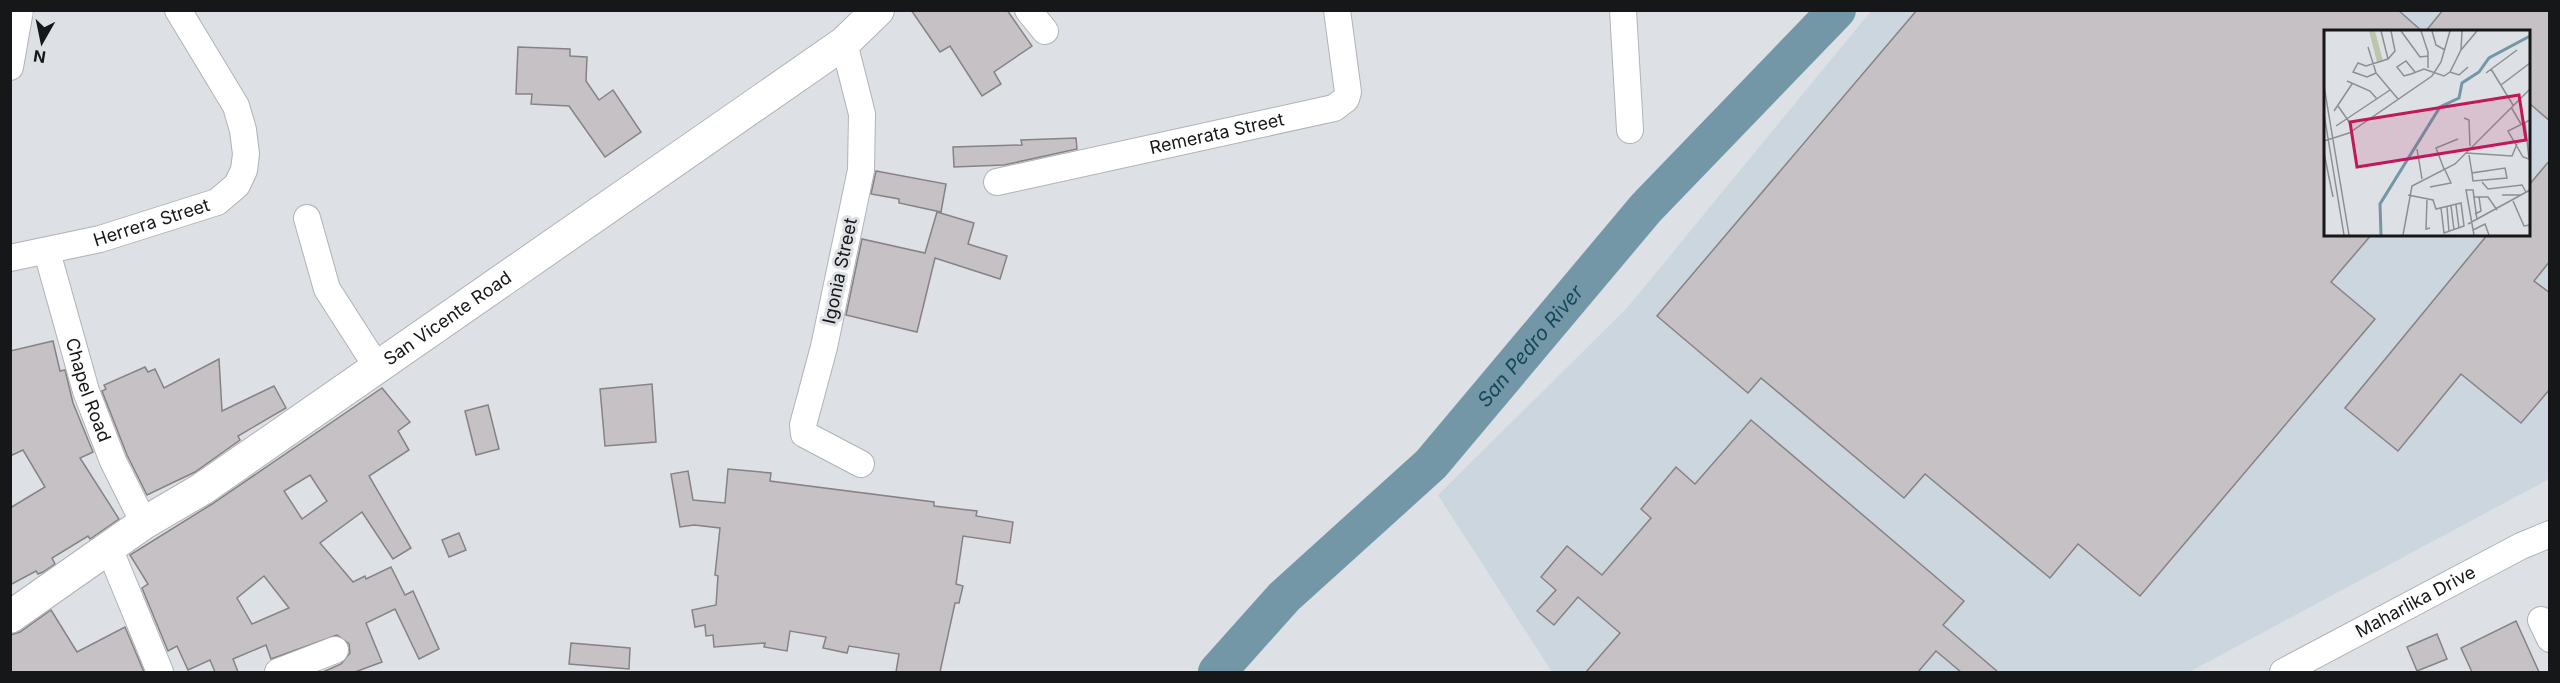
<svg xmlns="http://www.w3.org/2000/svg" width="2560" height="683" font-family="Inter,sans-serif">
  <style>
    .built { fill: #ccd6de; fill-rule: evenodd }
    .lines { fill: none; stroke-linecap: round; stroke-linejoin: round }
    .river { stroke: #7397a7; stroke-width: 38 }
    .building { fill: #c5c1c4; stroke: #868285; stroke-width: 1.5; fill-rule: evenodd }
    .minor-casing { stroke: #b0b3b6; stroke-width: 28 }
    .major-casing { stroke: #b0b3b6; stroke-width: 34 }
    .minor { stroke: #fff; stroke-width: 26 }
    .major { stroke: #fff; stroke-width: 32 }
    .labels { text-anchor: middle; stroke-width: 6; stroke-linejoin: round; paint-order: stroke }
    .street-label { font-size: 18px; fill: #161718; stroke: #dde0e4 }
    .water-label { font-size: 20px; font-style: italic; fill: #15475a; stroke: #dde0e4 }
    .inset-river { fill: none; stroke: #7397a7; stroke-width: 3 }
    .inset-road { fill: none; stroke: #8d9092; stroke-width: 1.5 }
    .view { fill: #c2185b; fill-opacity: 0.15; stroke: #c2185b; stroke-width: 3 }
    .inset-edge { fill: none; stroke: #161718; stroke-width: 3 }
  </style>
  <rect width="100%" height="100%" fill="#dde0e4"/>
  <path class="built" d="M1871 11H2549V479L2189 672H1552L1438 495 1627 308ZM2326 32H2528V234H2326Z"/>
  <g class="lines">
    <path class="river" id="s1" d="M1217 672 1284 597 1431 464 1646 208 1837 10"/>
  </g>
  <g class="building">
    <polygon points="911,10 1007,10 1032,46 994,72 1001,84 982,96 950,46 940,52"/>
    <polygon points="1917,10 2398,10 2423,32 2326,32 2326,234 2372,234 2331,282 2375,319 2140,596 2078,544 2050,578 1925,474 1904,498 1761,378 1748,393 1657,316"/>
    <polygon points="2443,10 2550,10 2550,121 2529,103 2529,32 2425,32"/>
    <polygon points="518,47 570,49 570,56 587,57 586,81 599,100 613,90 641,132 605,157 569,106 531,104 532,94 516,94"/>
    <polygon points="1076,138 1077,149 1004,165 954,167 953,147 1022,145 1021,140"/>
    <polygon points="2550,160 2550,261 2534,281 2550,293 2550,389 2521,423 2461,374 2398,451 2345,408 2488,234 2529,234 2529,185"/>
    <polygon points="876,171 946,184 941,212 899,203 899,199 871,194"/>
    <polygon points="937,212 974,223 968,244 1007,256 1000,279 935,258 917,332 846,315 862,239 925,253"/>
    <polygon points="53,341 60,371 65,370 73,403 93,452 80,458 119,519 90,539 88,536 52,558 55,564 43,572 38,574 36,571 10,585 10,508 45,487 23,450 10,456 10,351"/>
    <polygon points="219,359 222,411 274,386 286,408 238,436 240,440 195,472 147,495 127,455 102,391 106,389 104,385 145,367 148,372 155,369 164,388"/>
    <polygon points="652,384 656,442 605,446 600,389"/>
    <path d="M382 388 410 422 398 431 409 450 369 476 411 548 393 559 362 512 320 543 353 582 365 576 366 579 391 567 405 595 413 591 439 649 419 659 395 609 366 623 382 662 355 672H323L341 664 350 653 349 644 337 635 271 659 266 645 233 659 238 672H215L210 660 188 670 177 646 168 651 142 588 148 584 130 555 212 504ZM310 475 327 501 302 519 284 491ZM264 576 289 608 252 624 237 598Z"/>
    <polygon points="488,405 499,449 476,455 465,411"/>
    <polygon points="1751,420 1964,601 1943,625 1998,672 1961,672 1936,651 1918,672 1586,672 1620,633 1578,597 1554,625 1537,611 1556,590 1541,577 1567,546 1602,575 1651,518 1641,509 1676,467 1695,484"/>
    <polygon points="728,469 771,473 770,481 934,502 934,506 977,511 976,516 1013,522 1010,543 963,536 956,584 963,586 959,603 955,603 940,672 896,672 899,654 849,646 847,653 823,648 826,637 790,631 787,651 764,647 765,643 714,647 713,635 706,636 705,625 695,627 692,610 716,605 718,576 715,575 720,528 694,525 680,527 671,474 688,471 693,500 725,503"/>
    <polygon points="459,533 466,550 449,557 442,540"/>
    <polygon points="51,610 77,652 125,627 144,672 10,672 10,635 20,632"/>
    <polygon points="2516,621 2539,672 2472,672 2461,648"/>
    <polygon points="2437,634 2447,659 2417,671 2407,647"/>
    <polygon points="571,643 630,648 629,669 569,664"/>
  </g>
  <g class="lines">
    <g class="minor-casing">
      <g id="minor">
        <polyline points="1028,10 1045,31"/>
        <polyline points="1623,10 1630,130"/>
        <polyline points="844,43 862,114 861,170 824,347 803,425 804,434 861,464"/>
        <polyline points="10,67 20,10"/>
        <path id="s2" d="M997 182 1334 108 1346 99 1348 92 1337 10"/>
        <polyline points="307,218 327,289 377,367"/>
        <path id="s3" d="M47 252 86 391 113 461 144 523"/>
        <path id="s4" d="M10 258 100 239 217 202 237 185 244 170 246 154 243 130 236 106 178 10"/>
        <polyline points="109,548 160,672"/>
        <polyline points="2541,620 2550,639"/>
        <polyline points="278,672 335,650"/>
        <path id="s5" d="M2283 672 2521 546 2550 534"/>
      </g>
    </g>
    <g class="major-casing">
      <g id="major">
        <path id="s6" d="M10 617 144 523 202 489 844 43 878 10"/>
      </g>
    </g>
    <use href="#minor" class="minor"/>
    <use href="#major" class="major"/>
  </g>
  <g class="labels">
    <g class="street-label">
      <text dy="6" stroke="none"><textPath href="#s2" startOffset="225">Remerata Street</textPath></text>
      <text dy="6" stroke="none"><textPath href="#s4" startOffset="146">Herrera Street</textPath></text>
      <text transform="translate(840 271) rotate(-78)" y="6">Igonia Street</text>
      <text dy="6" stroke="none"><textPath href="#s6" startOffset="530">San Vicente Road</textPath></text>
      <text dy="6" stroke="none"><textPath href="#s3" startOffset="144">Chapel Road</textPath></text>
      <text dy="6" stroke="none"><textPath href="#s5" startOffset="150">Maharlika Drive</textPath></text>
    </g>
    <g class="water-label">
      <text dy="7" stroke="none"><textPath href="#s1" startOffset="453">San Pedro River</textPath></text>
    </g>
  </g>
  <g transform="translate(2324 30)">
    <rect width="206" height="206" fill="#dde0e4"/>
    <path d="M45 1H51L59 31 53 32Z" fill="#bcc6aa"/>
    <path class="inset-river" d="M57 205 56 174 116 77 135 68 138 53 155 42 165 28 206 6"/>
    <path class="inset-road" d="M57 1 64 29M77 1 96 27 104 26M97 1 104 22V38M108 1 112 15 121 20M44 17 52 43 74 69M137 20 138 1M167 39 189 75M91 42 82 31 73 37 80 46 87 44 100 39 120 46 126 42 137 20 153 1M126 42 135 45 144 37M52 43 43 47 29 42 34 33 42 36 64 29 71 21 67 1M162 43 193 20M23 51 46 61 53 69M177 55 206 33M0 56 25 205M14 76 28 96M187 77 197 94M10 81 28 54M0 84 20 205M140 88 145 90 146 116M201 92 205 129M12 96 66 60M0 111 25 103 108 46 117 32 126 1M93 119 98 149M0 123 9 167M142 123 188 126 193 114M145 125 148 143M205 129 199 127 184 101 206 90M181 138 183 148 149 151 148 143ZM120 139 112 118 134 109M158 152 164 159 198 155 202 162M106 157 127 153 121 140M84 165 109 170 112 179 137 173 140 196 120 203 117 178M178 165H197M149 167H164L173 180M103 170 102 199 106 198M189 171 200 196 206 195M132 175 135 198M127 176 130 200M123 177 125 202M151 184 157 181 155 167M144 194 206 160M149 200 161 194 165 205M79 205 88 156 131 134 206 59M150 205 142 160H149L153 190"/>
    <path class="view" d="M195 65 202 110 33 137 26 92Z"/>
    <rect width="206" height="206" class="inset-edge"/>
  </g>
  <rect width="2560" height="683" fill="none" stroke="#161718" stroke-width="24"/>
  <g transform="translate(42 42) rotate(189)" stroke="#dde0e4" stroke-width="4.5" paint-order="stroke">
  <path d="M0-4.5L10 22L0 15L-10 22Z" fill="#161718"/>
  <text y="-9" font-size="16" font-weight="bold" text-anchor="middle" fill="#161718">N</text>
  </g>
</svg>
